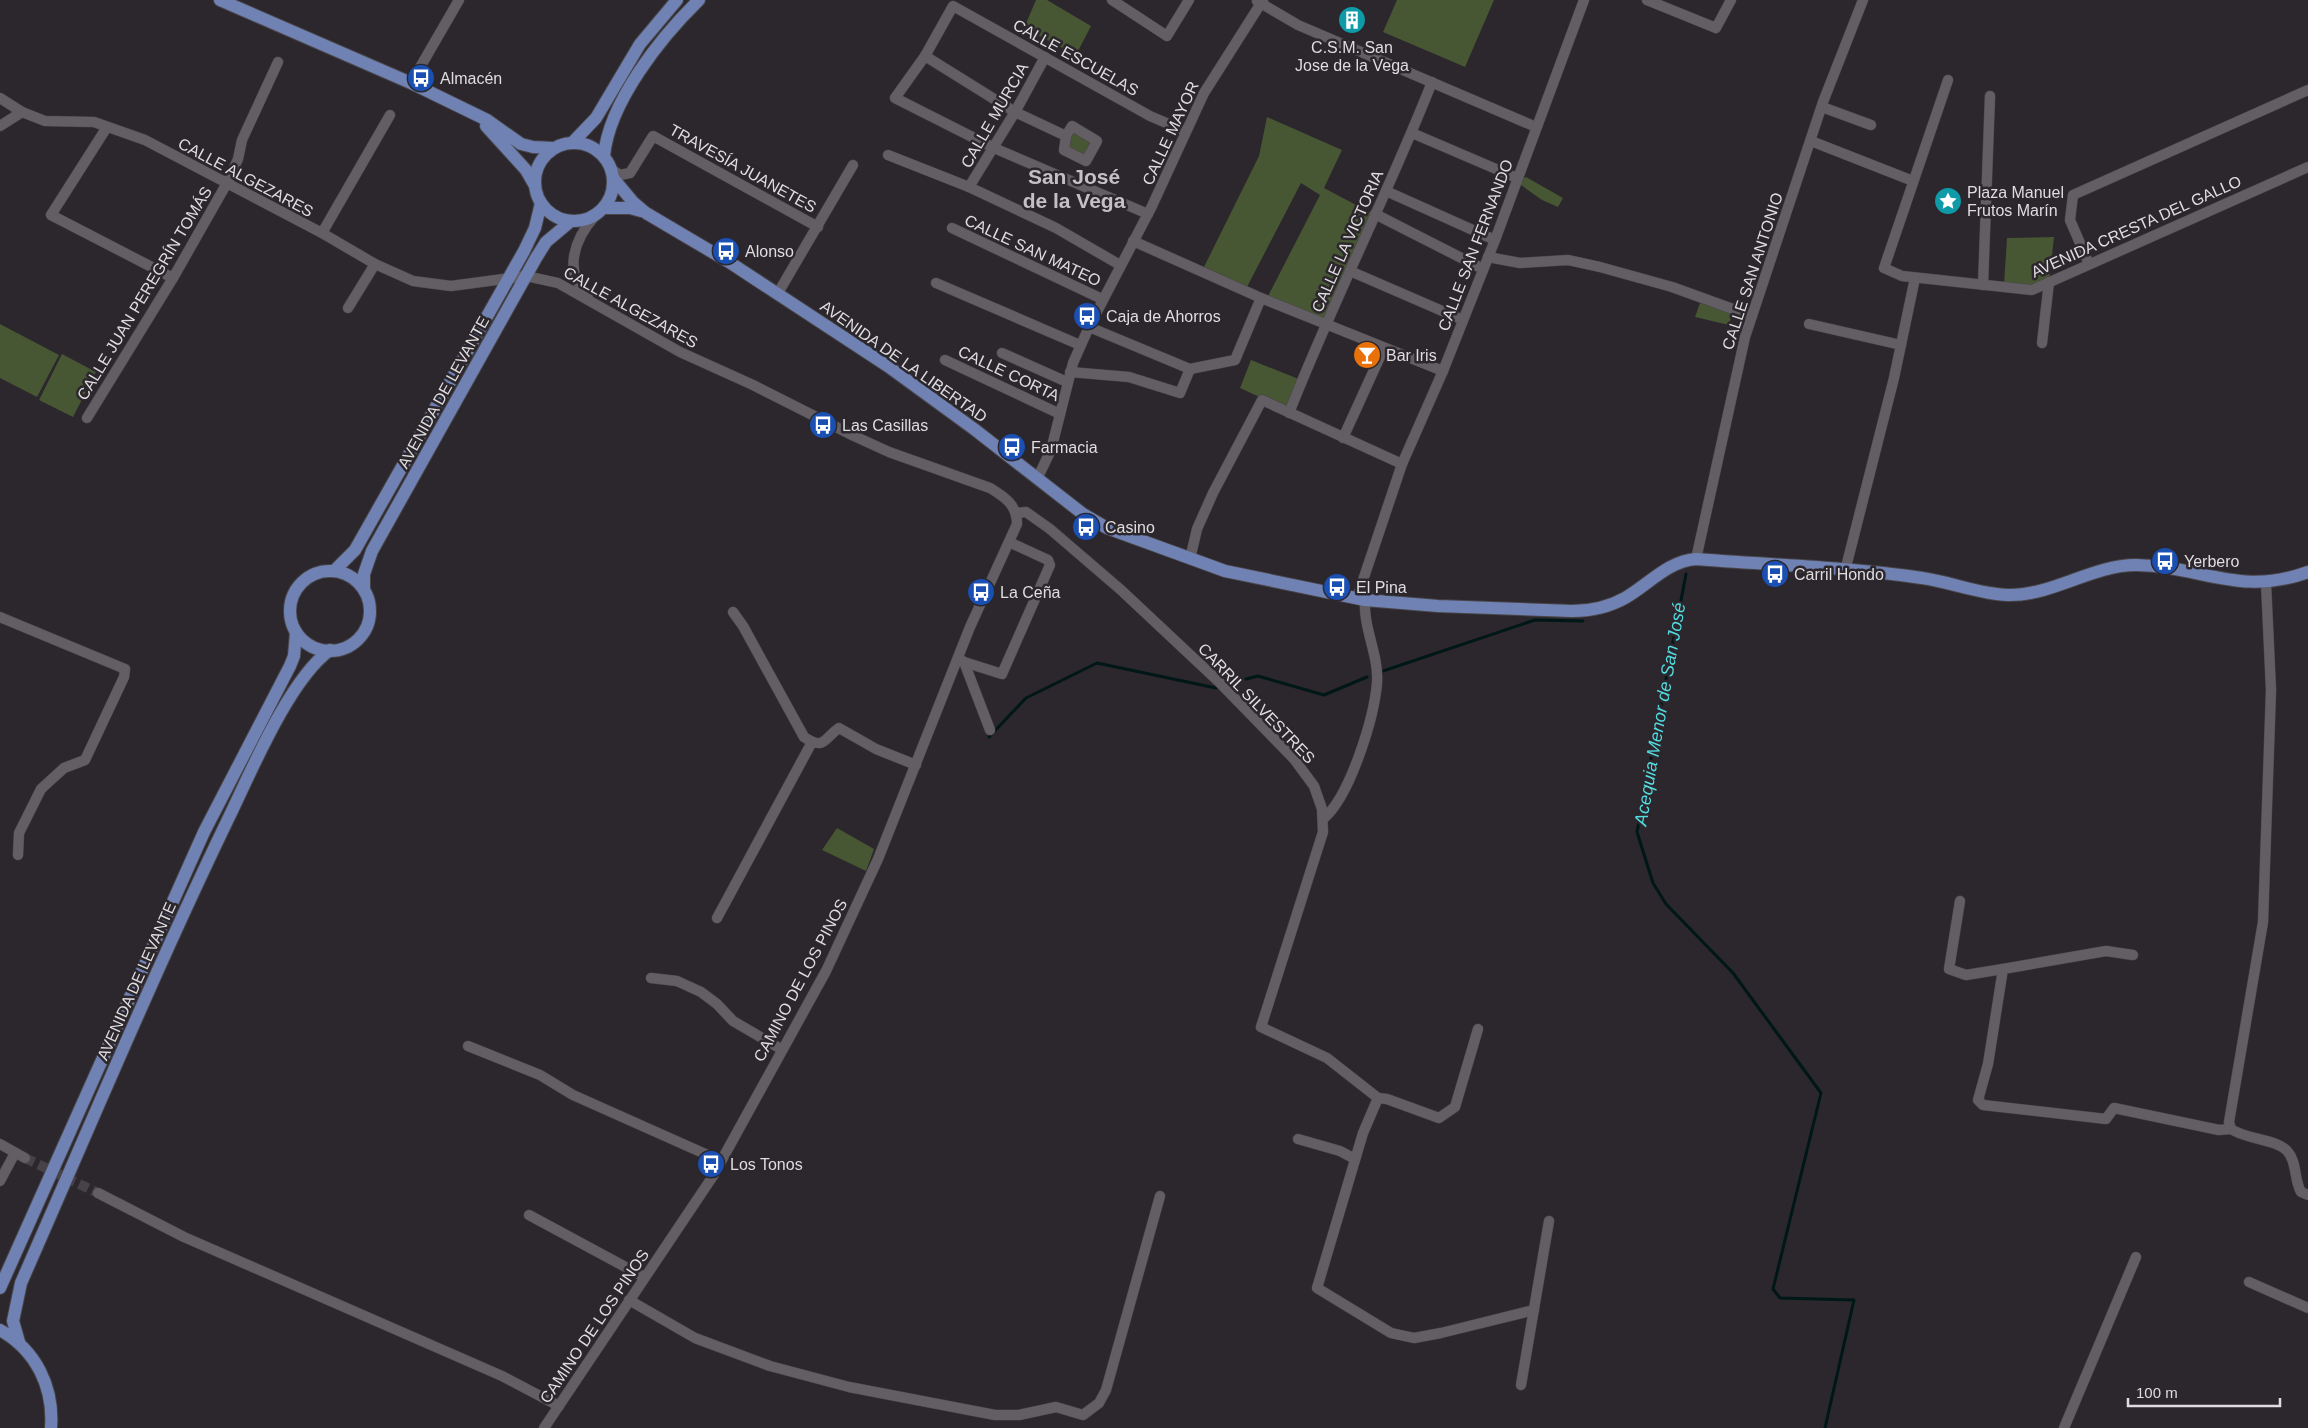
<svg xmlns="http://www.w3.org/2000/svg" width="2308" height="1428" font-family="Helvetica,sans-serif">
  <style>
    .green { fill: #475633 }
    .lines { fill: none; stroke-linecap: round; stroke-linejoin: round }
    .stream { stroke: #001718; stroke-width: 3 }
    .minor-tunnel { stroke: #464247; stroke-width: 10; stroke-dasharray: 10 5; stroke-linecap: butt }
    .minor-casing { stroke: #484549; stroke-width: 11 }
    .major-casing { stroke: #484549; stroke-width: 14 }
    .minor { stroke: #625e64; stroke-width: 10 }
    .major { stroke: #7082b3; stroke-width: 12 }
    .labels { text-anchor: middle; stroke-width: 5; stroke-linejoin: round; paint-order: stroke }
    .poi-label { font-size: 16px; fill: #dfdde0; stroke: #2b272c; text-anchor: start }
    .street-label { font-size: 16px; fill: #dfdde0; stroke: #2b272c }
    .water-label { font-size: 18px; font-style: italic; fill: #53dce1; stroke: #2b272c }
    .district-label { font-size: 21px; font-weight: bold; fill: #c4c0c6; stroke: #2b272c }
  </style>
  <rect width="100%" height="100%" fill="#2b272c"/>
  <g class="green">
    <polygon points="1036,0 1047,0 1091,26 1076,55 1024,28"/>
    <polygon points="1397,0 1494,0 1465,67 1383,32"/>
    <polygon points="1267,117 1342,150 1324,188 1373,214 1325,322 1267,298 1320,195 1301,183 1247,287 1203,269 1259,156"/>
    <polygon points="1072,129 1094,142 1083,156 1065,144"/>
    <polygon points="1526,177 1563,198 1558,207 1542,200 1521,185 1521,179"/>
    <polygon points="2054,237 2049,282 2032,290 2004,285 2007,238"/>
    <polygon points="1700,303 1732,313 1729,325 1695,317"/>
    <polygon points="0,324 59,355 37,397 0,378"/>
    <polygon points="62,354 96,372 73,417 39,400"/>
    <polygon points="1251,360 1301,380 1288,410 1240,388"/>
    <polygon points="837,828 874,849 866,871 822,850"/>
  </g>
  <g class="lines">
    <g class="stream">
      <polyline points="1686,574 1637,832 1653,883 1666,904 1733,973 1821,1093 1773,1289 1780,1298 1854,1300 1825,1428"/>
      <polyline points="1383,671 1535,620 1583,621"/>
      <polyline points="1246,679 1258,676 1324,695 1367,677"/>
      <polyline points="989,737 1026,698 1097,663 1216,688"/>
    </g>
    <polyline class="minor-tunnel" points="25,1158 98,1193"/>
    <g class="minor-casing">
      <g id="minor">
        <polyline points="1112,0 1167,36 1189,0"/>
        <polyline points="1647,0 1716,28 1731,0"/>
        <polyline points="1257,1 1298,25 1536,127"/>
        <polyline points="925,56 1015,112 1066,136"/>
        <polyline points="1948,80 1884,268 1902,276 2032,290 2308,167"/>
        <polyline points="411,83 459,0"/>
        <path d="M0 98 22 112 45 121 94 122 145 140 322 233 375 264 413 281 451 286 526 276 558 283 680 352 753 385 854 436 889 452 990 488C1005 497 1017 505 1017 524L970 627 878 859 826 971 713 1176 544 1428"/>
        <polyline points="1822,107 1871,125"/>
        <polyline points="0,126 22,112"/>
        <polygon points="1072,126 1097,141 1086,161 1064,150 1066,136"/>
        <polyline points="107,127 51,215 173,278"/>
        <polyline points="1412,133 1517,178"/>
        <polyline points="1811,141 1913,181"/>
        <polyline points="888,155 969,187 1056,228 1120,265"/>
        <polyline points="611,169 620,175 630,173 653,136 818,227"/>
        <polyline points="969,187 1015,112 1045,57"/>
        <polyline points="1386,191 1495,240"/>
        <polyline points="1148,214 994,148 895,98 925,56 953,6 1150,116 1185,131"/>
        <polyline points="1375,214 1483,269"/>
        <polyline points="952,228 1102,299"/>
        <polyline points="322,233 390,115"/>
        <polyline points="1133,241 1261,298 1443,371"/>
        <polyline points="1488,257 1520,263 1568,260 1600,267 1672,287 1752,316"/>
        <polyline points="2089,264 2070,220 2073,195 2308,90"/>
        <polyline points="1350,271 1463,320"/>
        <polyline points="936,283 1080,345"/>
        <polyline points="1983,285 1990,96"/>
        <polyline points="778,293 853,165"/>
        <path d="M588 295C562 272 575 238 595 216"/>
        <polyline points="348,308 375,264"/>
        <polyline points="1809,324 1901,345"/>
        <polyline points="1089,327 1190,369 1235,360 1261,298"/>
        <polyline points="2042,343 2049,282"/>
        <polyline points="1002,353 1067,382"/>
        <polyline points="945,360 1060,414"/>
        <polyline points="1070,372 1129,377 1180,393 1190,369"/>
        <path d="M1289 413C1333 301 1388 194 1432 82"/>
        <polyline points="87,418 173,278 227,183 238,159 242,140 278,62"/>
        <polyline points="1343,438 1384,348"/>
        <polyline points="1037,479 1051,450 1073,363 1089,327 1152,206 1204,93 1263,0"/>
        <polyline points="1016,513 1026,512 1050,529 1121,590 1218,681 1294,759 1314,786 1322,809 1323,832 1261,1027 1327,1058 1378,1098"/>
        <polyline points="1190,559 1197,529 1213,493 1262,400 1402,464"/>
        <polyline points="1696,559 1745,337 1823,102 1863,0"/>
        <polyline points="1845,571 1894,378 1915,278"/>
        <path d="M2266 583 2271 690 2263 922 2229 1122 2231 1129C2247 1140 2278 1139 2288 1152 2297 1162 2294 1180 2301 1192L2308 1195"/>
        <polyline points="1357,598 1402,464 1443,371 1495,240 1584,0"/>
        <path d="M733 612 743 626 804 737C825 751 824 738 839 728L876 749 916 765"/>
        <polyline points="0,617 125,669 124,677 85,760 64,768 41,789 19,833 18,855"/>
        <polyline points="961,660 964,662 990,730"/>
        <polyline points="964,662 1002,674 1050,565 1048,560 1009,542"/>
        <path d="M1323 819C1350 797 1374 718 1377 683 1379 655 1363 628 1365 600"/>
        <polyline points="1960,901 1949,969 1966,975 2003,969"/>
        <polyline points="717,918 812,742"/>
        <polyline points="2133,955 2106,951 2003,969 1988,1064 1978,1100 1983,1105 2106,1119 2114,1108 2219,1130 2231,1129"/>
        <polyline points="651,978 677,981 701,992 717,1004 733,1021 781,1049"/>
        <polyline points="468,1046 540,1075 573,1095 721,1161"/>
        <polyline points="1378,1098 1363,1133 1317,1288 1391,1333 1414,1338 1441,1333 1534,1310"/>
        <polyline points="1378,1098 1387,1099 1439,1118 1455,1107 1478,1029"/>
        <polyline points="1298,1139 1340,1151 1355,1159"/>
        <polyline points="0,1144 25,1158"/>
        <polyline points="0,1181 15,1153"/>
        <polyline points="98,1193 184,1237 502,1376 559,1406"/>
        <polyline points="529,1215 644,1277"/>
        <polyline points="2249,1282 2308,1308"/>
        <polyline points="629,1300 695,1338 770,1366 849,1387 995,1415 1019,1415 1056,1407 1083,1415 1099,1403 1106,1390 1160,1196"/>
        <polyline points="1521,1385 1549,1221"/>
        <polyline points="2064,1428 2136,1257"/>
      </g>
    </g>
    <g class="major-casing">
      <g id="major">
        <polyline points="220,0 411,83 487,120 521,144 533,147 553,148"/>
        <polyline points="486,126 526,170 534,184"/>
        <polyline points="573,142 596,118 640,44 677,0"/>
        <circle cx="574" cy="182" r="39"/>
        <path d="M604 156C609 102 661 37 699 0"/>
        <path d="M613 178 633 202 646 213 729 262 889 367 974 429 1083 514 1107 528 1225 571 1365 600 1438 606 1572 611C1590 611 1609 607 1625 598 1648 585 1668 561 1696 559 1771 565 1848 567 1922 578 1951 582 1979 594 2008 595 2052 596 2092 565 2136 565 2201 566 2240 597 2308 572"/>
        <polyline points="604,208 630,208 641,211"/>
        <polyline points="334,571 355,550 524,251 535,228 541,203"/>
        <circle cx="330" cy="611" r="40"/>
        <polyline points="364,590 364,574 372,551 536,258 546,242 571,221"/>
        <polyline points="0,1288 204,832 290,666 294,656 296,632"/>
        <path d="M0 1330C36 1350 54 1387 51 1428"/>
        <path d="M19 1342 13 1321 21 1283C90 1126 156 968 231 813 253 767 290 679 330 650"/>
      </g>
    </g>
    <use href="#minor" class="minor"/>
    <use href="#major" class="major"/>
  </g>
  <defs>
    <g id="building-disc" transform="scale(1.4375)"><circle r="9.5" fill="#0f9aa8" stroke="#2b272c"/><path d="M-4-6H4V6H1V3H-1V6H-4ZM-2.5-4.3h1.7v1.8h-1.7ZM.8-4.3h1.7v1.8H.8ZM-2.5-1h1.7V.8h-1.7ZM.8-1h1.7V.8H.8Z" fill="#fff"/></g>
    <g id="bus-disc" transform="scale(1.4375)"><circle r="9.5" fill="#1a4fb4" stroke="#2b272c"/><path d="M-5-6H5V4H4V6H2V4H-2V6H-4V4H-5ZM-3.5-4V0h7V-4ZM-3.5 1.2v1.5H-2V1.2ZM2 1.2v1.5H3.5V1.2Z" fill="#fff"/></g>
    <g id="sight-disc" transform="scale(1.4375)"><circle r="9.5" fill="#0f9aa8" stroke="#2b272c"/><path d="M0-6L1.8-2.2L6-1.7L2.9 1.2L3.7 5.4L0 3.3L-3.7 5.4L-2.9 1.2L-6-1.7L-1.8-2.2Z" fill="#fff"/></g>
    <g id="bar-disc" transform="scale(1.4375)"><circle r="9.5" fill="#e8710a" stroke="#2b272c"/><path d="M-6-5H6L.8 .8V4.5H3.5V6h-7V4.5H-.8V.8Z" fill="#fff"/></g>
  </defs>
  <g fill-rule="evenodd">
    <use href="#building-disc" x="1352" y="20"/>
    <use href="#bus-disc" x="421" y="78"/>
    <use href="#sight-disc" x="1948" y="201"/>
    <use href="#bus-disc" x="726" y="251"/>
    <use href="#bus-disc" x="1087" y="316"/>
    <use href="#bar-disc" x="1367" y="355"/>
    <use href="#bus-disc" x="823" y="425"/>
    <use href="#bus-disc" x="1012" y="447"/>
    <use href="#bus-disc" x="1086" y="527"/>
    <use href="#bus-disc" x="2165" y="561"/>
    <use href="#bus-disc" x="1775" y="574"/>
    <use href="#bus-disc" x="1337" y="587"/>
    <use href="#bus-disc" x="981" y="592"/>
    <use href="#bus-disc" x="711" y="1164"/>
  </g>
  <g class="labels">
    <g class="poi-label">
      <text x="1352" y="53" text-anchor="middle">C.S.M. San<tspan x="1352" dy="18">Jose de la Vega</tspan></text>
      <text x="440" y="84">Almacén</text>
      <text x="1967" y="198">Plaza Manuel<tspan x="1967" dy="18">Frutos Marín</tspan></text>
      <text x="745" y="257">Alonso</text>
      <text x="1106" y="322">Caja de Ahorros</text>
      <text x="1386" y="361">Bar Iris</text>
      <text x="842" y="431">Las Casillas</text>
      <text x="1031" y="453">Farmacia</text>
      <text x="1105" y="533">Casino</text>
      <text x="2184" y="567">Yerbero</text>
      <text x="1794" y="580">Carril Hondo</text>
      <text x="1356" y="593">El Pina</text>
      <text x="1000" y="598">La Ceña</text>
      <text x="730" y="1170">Los Tonos</text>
    </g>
    <g class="street-label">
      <text transform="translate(1076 57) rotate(29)" y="6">CALLE ESCUELAS</text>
      <text transform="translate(994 115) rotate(-60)" y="6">CALLE MURCIA</text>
      <text transform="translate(1170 133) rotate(-65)" y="6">CALLE MAYOR</text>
      <text transform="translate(743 168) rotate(29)" y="6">TRAVESÍA JUANETES</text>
      <text transform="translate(246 177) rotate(28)" y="6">CALLE ALGEZARES</text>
      <text transform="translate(2136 226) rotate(-24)" y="6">AVENIDA CRESTA DEL GALLO</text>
      <text transform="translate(1347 241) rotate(-66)" y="6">CALLE LA VICTORIA</text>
      <text transform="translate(1475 245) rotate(-69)" y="6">CALLE SAN FERNANDO</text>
      <text transform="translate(1033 250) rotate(25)" y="6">CALLE SAN MATEO</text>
      <text transform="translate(1752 271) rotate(-72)" y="6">CALLE SAN ANTONIO</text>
      <text transform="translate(144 293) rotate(-59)" y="6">CALLE JUAN PEREGRÍN TOMÁS</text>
      <text transform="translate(631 307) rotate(29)" y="6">CALLE ALGEZARES</text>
      <text transform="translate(904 361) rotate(35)" y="6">AVENIDA DE LA LIBERTAD</text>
      <text transform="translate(1009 373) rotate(25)" y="6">CALLE CORTA</text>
      <text transform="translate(443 392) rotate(-61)" y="6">AVENIDA DE LEVANTE</text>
      <text transform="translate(1257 703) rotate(46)" y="6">CARRIL SILVESTRES</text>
      <text transform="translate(800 980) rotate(-62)" y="6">CAMINO DE LOS PINOS</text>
      <text transform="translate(136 981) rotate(-66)" y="6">AVENIDA DE LEVANTE</text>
      <text transform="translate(594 1326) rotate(-56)" y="6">CAMINO DE LOS PINOS</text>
    </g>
    <g class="water-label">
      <text transform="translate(1660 714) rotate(-80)" y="6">Acequia Menor de San José</text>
    </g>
    <g class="district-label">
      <text x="1074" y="184">San José<tspan x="1074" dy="24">de la Vega</tspan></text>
    </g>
  </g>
  <path d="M2128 1398v8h152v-8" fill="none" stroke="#dfdde0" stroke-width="2.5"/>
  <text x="2136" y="1398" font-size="15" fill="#dfdde0" stroke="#2b272c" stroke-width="4" paint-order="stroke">100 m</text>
</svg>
